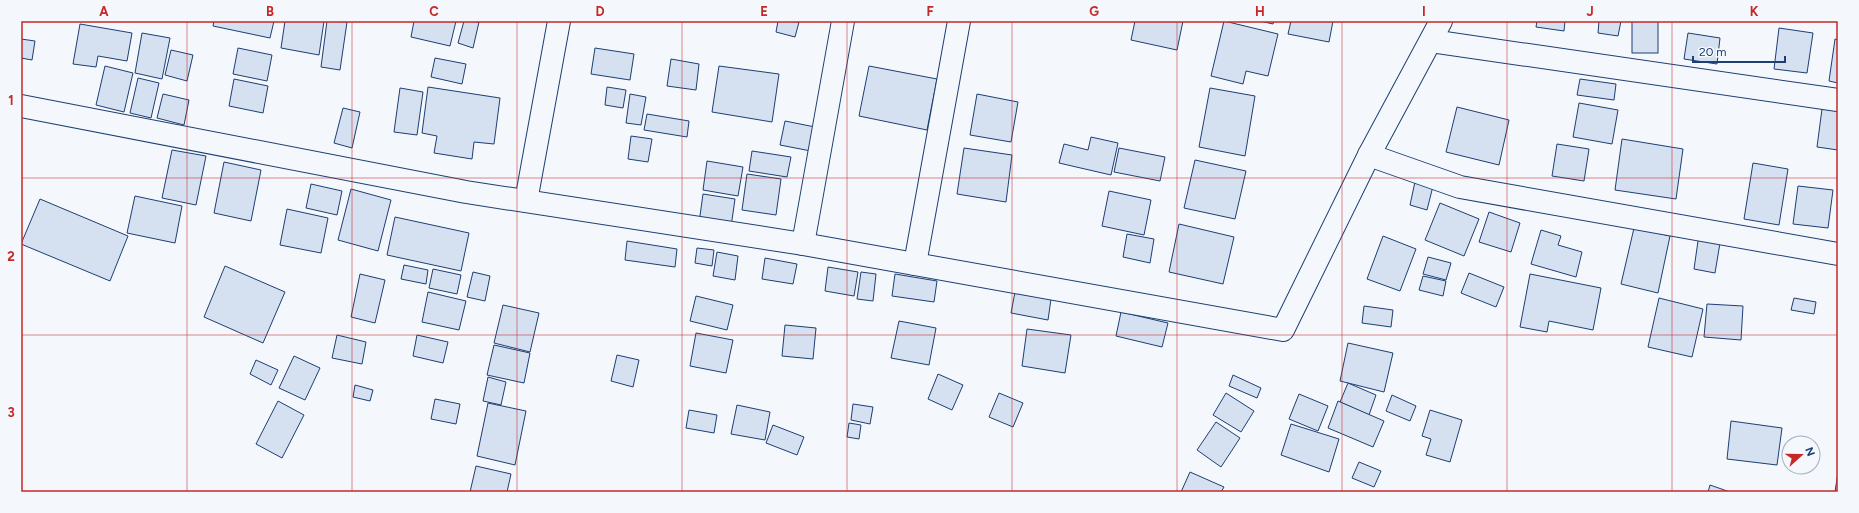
<svg xmlns="http://www.w3.org/2000/svg" width="1859" height="513" font-family="Figtree,sans-serif">
  <style>
    .building { fill: #d5e0f0; stroke: #1d3f73 }
    .lines { fill: none; stroke-linecap: round; stroke-linejoin: round }
    .minor-casing { stroke: #1d3f73; stroke-width: 24 }
    .minor { stroke: #f4f7fb; stroke-width: 22 }
    .grid { fill: none; stroke: #c62828; stroke-width: 1; stroke-opacity: 0.55 }
    .neatline { fill: none; stroke: #c62828; stroke-width: 1.5 }
    .grid-label { font-size: 13px; text-anchor: middle; font-weight: bold; fill: #c62828 }
  </style>
  <rect width="100%" height="100%" fill="#f4f7fb"/>
  <g class="building">
    <polygon points="214,21 274,21 270,38 213,26"/>
    <polygon points="285,21 324,21 319,55 281,48"/>
    <polygon points="327,21 347,22 340,70 321,67"/>
    <polygon points="414,21 456,21 450,46 411,37"/>
    <polygon points="464,21 479,22 473,48 458,43"/>
    <polygon points="778,21 799,22 795,37 776,32"/>
    <polygon points="1135,21 1183,21 1177,50 1131,40"/>
    <polygon points="1224,21 1278,34 1268,76 1246,71 1243,84 1211,76"/>
    <polygon points="1260,21 1274,21 1273,24"/>
    <polygon points="1291,21 1333,21 1329,42 1288,34"/>
    <polygon points="1537,21 1565,21 1564,31 1536,27"/>
    <polygon points="1599,21 1621,21 1618,36 1598,33"/>
    <rect x="1632" y="21" width="26" height="32"/>
    <polygon points="80,24 132,33 127,61 98,56 96,67 73,64"/>
    <polygon points="1779,28 1813,33 1807,73 1774,69"/>
    <polygon points="142,33 170,38 162,79 135,73"/>
    <polygon points="1688,33 1720,38 1717,64 1684,59"/>
    <polygon points="21,39 35,41 32,60 21,58"/>
    <polygon points="1835,39 1838,40 1838,83 1829,81"/>
    <polygon points="238,48 272,55 267,81 233,74"/>
    <polygon points="595,48 634,54 630,80 591,74"/>
    <polygon points="171,50 193,55 187,81 165,75"/>
    <polygon points="435,58 466,64 462,84 431,77"/>
    <polygon points="671,59 699,64 696,90 667,86"/>
    <polygon points="105,66 133,73 124,112 96,105"/>
    <polygon points="719,66 779,74 772,122 712,112"/>
    <polygon points="869,66 937,79 927,130 859,116"/>
    <polygon points="138,78 159,83 151,118 130,113"/>
    <polygon points="234,79 268,86 263,113 229,106"/>
    <polygon points="1580,79 1616,84 1614,100 1577,95"/>
    <polygon points="428,87 500,98 494,144 474,142 472,159 434,153 437,136 422,133"/>
    <polygon points="607,87 626,90 623,108 605,105"/>
    <polygon points="400,88 423,92 417,135 394,132"/>
    <polygon points="1210,88 1255,96 1245,156 1199,147"/>
    <polygon points="163,94 189,100 184,125 157,118"/>
    <polygon points="630,94 646,97 641,125 626,123"/>
    <polygon points="977,94 1018,102 1011,142 970,135"/>
    <polygon points="1579,103 1618,110 1612,144 1573,137"/>
    <polygon points="1457,107 1509,120 1499,165 1446,152"/>
    <polygon points="343,108 360,112 352,148 334,143"/>
    <polygon points="1822,109 1838,111 1838,150 1817,147"/>
    <polygon points="647,114 689,121 687,137 644,130"/>
    <polygon points="785,121 820,128 816,152 780,145"/>
    <polygon points="631,136 652,139 648,162 628,159"/>
    <polygon points="1091,137 1118,143 1111,175 1059,163 1064,144 1088,150"/>
    <polygon points="1622,139 1683,149 1676,199 1615,190"/>
    <polygon points="1557,144 1589,149 1584,181 1552,176"/>
    <polygon points="964,148 1012,155 1006,202 957,194"/>
    <polygon points="1119,148 1165,157 1160,181 1114,172"/>
    <polygon points="172,150 206,156 196,205 162,198"/>
    <polygon points="752,151 791,157 787,177 749,171"/>
    <polygon points="1195,160 1246,171 1235,219 1184,208"/>
    <polygon points="707,161 743,167 738,196 703,190"/>
    <polygon points="224,162 261,170 251,221 214,213"/>
    <polygon points="1753,163 1788,169 1779,225 1744,219"/>
    <polygon points="747,174 781,179 776,215 742,210"/>
    <polygon points="1416,177 1434,182 1427,210 1410,205"/>
    <polygon points="311,184 342,191 337,215 306,208"/>
    <polygon points="1798,186 1833,190 1828,228 1793,224"/>
    <polygon points="351,189 391,200 378,251 338,240"/>
    <polygon points="1109,191 1151,200 1144,235 1102,226"/>
    <polygon points="703,194 735,199 731,227 699,223"/>
    <polygon points="135,196 182,206 175,243 127,233"/>
    <polygon points="40,199 128,236 110,281 21,244"/>
    <polygon points="1440,203 1479,219 1464,256 1425,240"/>
    <polygon points="287,209 328,218 321,253 280,245"/>
    <polygon points="1489,212 1520,223 1511,252 1479,242"/>
    <polygon points="395,217 469,233 461,271 387,255"/>
    <polygon points="1179,224 1234,237 1223,284 1169,272"/>
    <polygon points="1634,228 1670,236 1658,293 1621,284"/>
    <polygon points="1541,230 1561,236 1558,245 1582,252 1576,277 1531,264"/>
    <polygon points="1127,234 1154,239 1150,263 1123,257"/>
    <polygon points="1699,234 1721,237 1715,273 1694,269"/>
    <polygon points="1383,236 1416,249 1400,291 1367,279"/>
    <polygon points="627,241 677,249 675,267 625,260"/>
    <polygon points="697,248 714,250 712,266 695,263"/>
    <polygon points="717,252 738,256 735,280 713,276"/>
    <polygon points="1428,257 1451,263 1446,280 1423,274"/>
    <polygon points="765,258 797,264 793,284 762,279"/>
    <polygon points="404,265 428,270 426,284 401,279"/>
    <polygon points="225,266 285,292 263,343 204,317"/>
    <polygon points="828,267 858,272 854,296 825,291"/>
    <polygon points="433,269 461,275 457,294 429,288"/>
    <polygon points="473,272 490,276 485,301 467,297"/>
    <polygon points="861,272 876,274 873,301 857,299"/>
    <polygon points="1469,273 1504,287 1496,307 1461,293"/>
    <polygon points="360,274 385,280 375,323 351,317"/>
    <polygon points="895,274 937,281 934,302 892,296"/>
    <polygon points="1530,274 1601,288 1593,330 1549,321 1547,332 1520,327"/>
    <polygon points="1423,276 1446,281 1443,296 1419,290"/>
    <polygon points="428,292 466,301 459,330 422,322"/>
    <polygon points="1015,292 1051,299 1048,320 1011,313"/>
    <polygon points="696,296 733,305 727,330 690,321"/>
    <polygon points="1659,298 1703,309 1692,357 1648,347"/>
    <polygon points="1794,298 1816,302 1814,314 1791,310"/>
    <polygon points="1707,304 1743,306 1741,340 1704,337"/>
    <polygon points="503,305 539,313 530,352 494,343"/>
    <polygon points="1364,306 1393,310 1391,327 1362,323"/>
    <polygon points="1121,312 1168,323 1162,347 1116,336"/>
    <polygon points="899,321 936,328 929,365 891,358"/>
    <polygon points="785,325 816,328 813,359 782,356"/>
    <polygon points="1027,329 1071,335 1065,373 1022,366"/>
    <polygon points="696,333 733,340 726,373 690,366"/>
    <polygon points="337,335 366,342 362,364 332,358"/>
    <polygon points="417,335 448,342 443,363 413,356"/>
    <polygon points="1348,343 1393,353 1384,392 1340,381"/>
    <polygon points="494,345 530,353 524,383 487,375"/>
    <polygon points="617,355 639,360 633,387 611,381"/>
    <polygon points="294,356 320,368 305,400 279,388"/>
    <polygon points="256,360 278,370 271,385 250,374"/>
    <polygon points="938,374 963,385 952,410 928,399"/>
    <polygon points="1233,375 1261,388 1257,398 1229,386"/>
    <polygon points="488,377 506,382 501,405 483,401"/>
    <polygon points="1348,383 1376,395 1369,415 1340,402"/>
    <polygon points="355,385 373,390 370,401 353,397"/>
    <polygon points="999,393 1023,403 1013,427 989,417"/>
    <polygon points="1226,393 1254,411 1241,432 1213,415"/>
    <polygon points="1299,394 1328,406 1318,431 1289,419"/>
    <polygon points="1392,395 1416,406 1410,421 1386,411"/>
    <polygon points="435,399 460,404 456,424 431,419"/>
    <polygon points="278,401 304,415 282,458 256,444"/>
    <polygon points="1338,401 1384,421 1373,447 1328,428"/>
    <polygon points="488,403 526,411 515,465 477,456"/>
    <polygon points="853,404 873,407 870,424 851,420"/>
    <polygon points="737,405 770,412 765,440 731,434"/>
    <polygon points="689,410 717,415 714,433 686,428"/>
    <polygon points="1430,410 1462,420 1450,462 1426,455 1431,439 1422,436"/>
    <polygon points="1731,421 1782,428 1777,465 1727,459"/>
    <polygon points="1216,422 1240,438 1221,467 1197,450"/>
    <polygon points="849,423 861,425 859,439 847,437"/>
    <polygon points="1291,424 1339,439 1329,472 1281,455"/>
    <polygon points="773,425 804,437 797,455 766,443"/>
    <polygon points="1359,462 1381,471 1374,487 1352,478"/>
    <polygon points="476,466 511,474 507,492 470,492"/>
    <polygon points="1190,472 1224,487 1221,492 1181,492"/>
    <polygon points="1838,472 1838,492 1835,492"/>
    <polygon points="1710,485 1730,492 1708,492"/>
  </g>
  <g class="lines">
    <g class="minor-casing">
      <g id="minor">
        <polyline points="1431,41 1838,100"/>
        <polyline points="21,106 466,192 803,244 1283,330 1369,155 1441,21"/>
        <polyline points="1369,155 1460,187 1838,254"/>
        <polyline points="526,201 559,21"/>
        <polyline points="803,244 843,21"/>
        <polyline points="915,264 959,21"/>
      </g>
    </g>
    <use href="#minor" class="minor"/>
  </g>
  <path class="grid" d="M187 21V492M352 21V492M517 21V492M682 21V492M847 21V492M1012 21V492M1177 21V492M1342 21V492M1507 21V492M1672 21V492M21 178H1838M21 335H1838"/>
  <rect width="1859" height="513" fill="none" stroke="#f4f7fb" stroke-width="44"/>
  <g transform="translate(1801 455) rotate(69)"><circle r="19" fill="#f4f7fb" stroke="#9eadc5"/>
  <path d="M0-3L7 15L0 10L-7 15Z" fill="#c62828"/>
  <text y="-6" font-size="11" font-weight="bold" text-anchor="middle" fill="#1d3f73">N</text>
  </g>
  <path d="M1693 56v6h92v-6" fill="none" stroke="#1d3f73" stroke-width="2"/>
  <text x="1699" y="56" font-size="12" fill="#1d3f73" stroke="#f4f7fb" stroke-width="3" paint-order="stroke">20 m</text>
  <rect x="22" y="22" width="1815" height="469" class="neatline"/>
  <g class="grid-label">
    <text x="104" y="16">A</text>
    <text x="270" y="16">B</text>
    <text x="434" y="16">C</text>
    <text x="600" y="16">D</text>
    <text x="764" y="16">E</text>
    <text x="930" y="16">F</text>
    <text x="1094" y="16">G</text>
    <text x="1260" y="16">H</text>
    <text x="1424" y="16">I</text>
    <text x="1590" y="16">J</text>
    <text x="1754" y="16">K</text>
    <text x="11" y="105">1</text>
    <text x="11" y="261">2</text>
    <text x="11" y="417">3</text>
  </g>
</svg>
